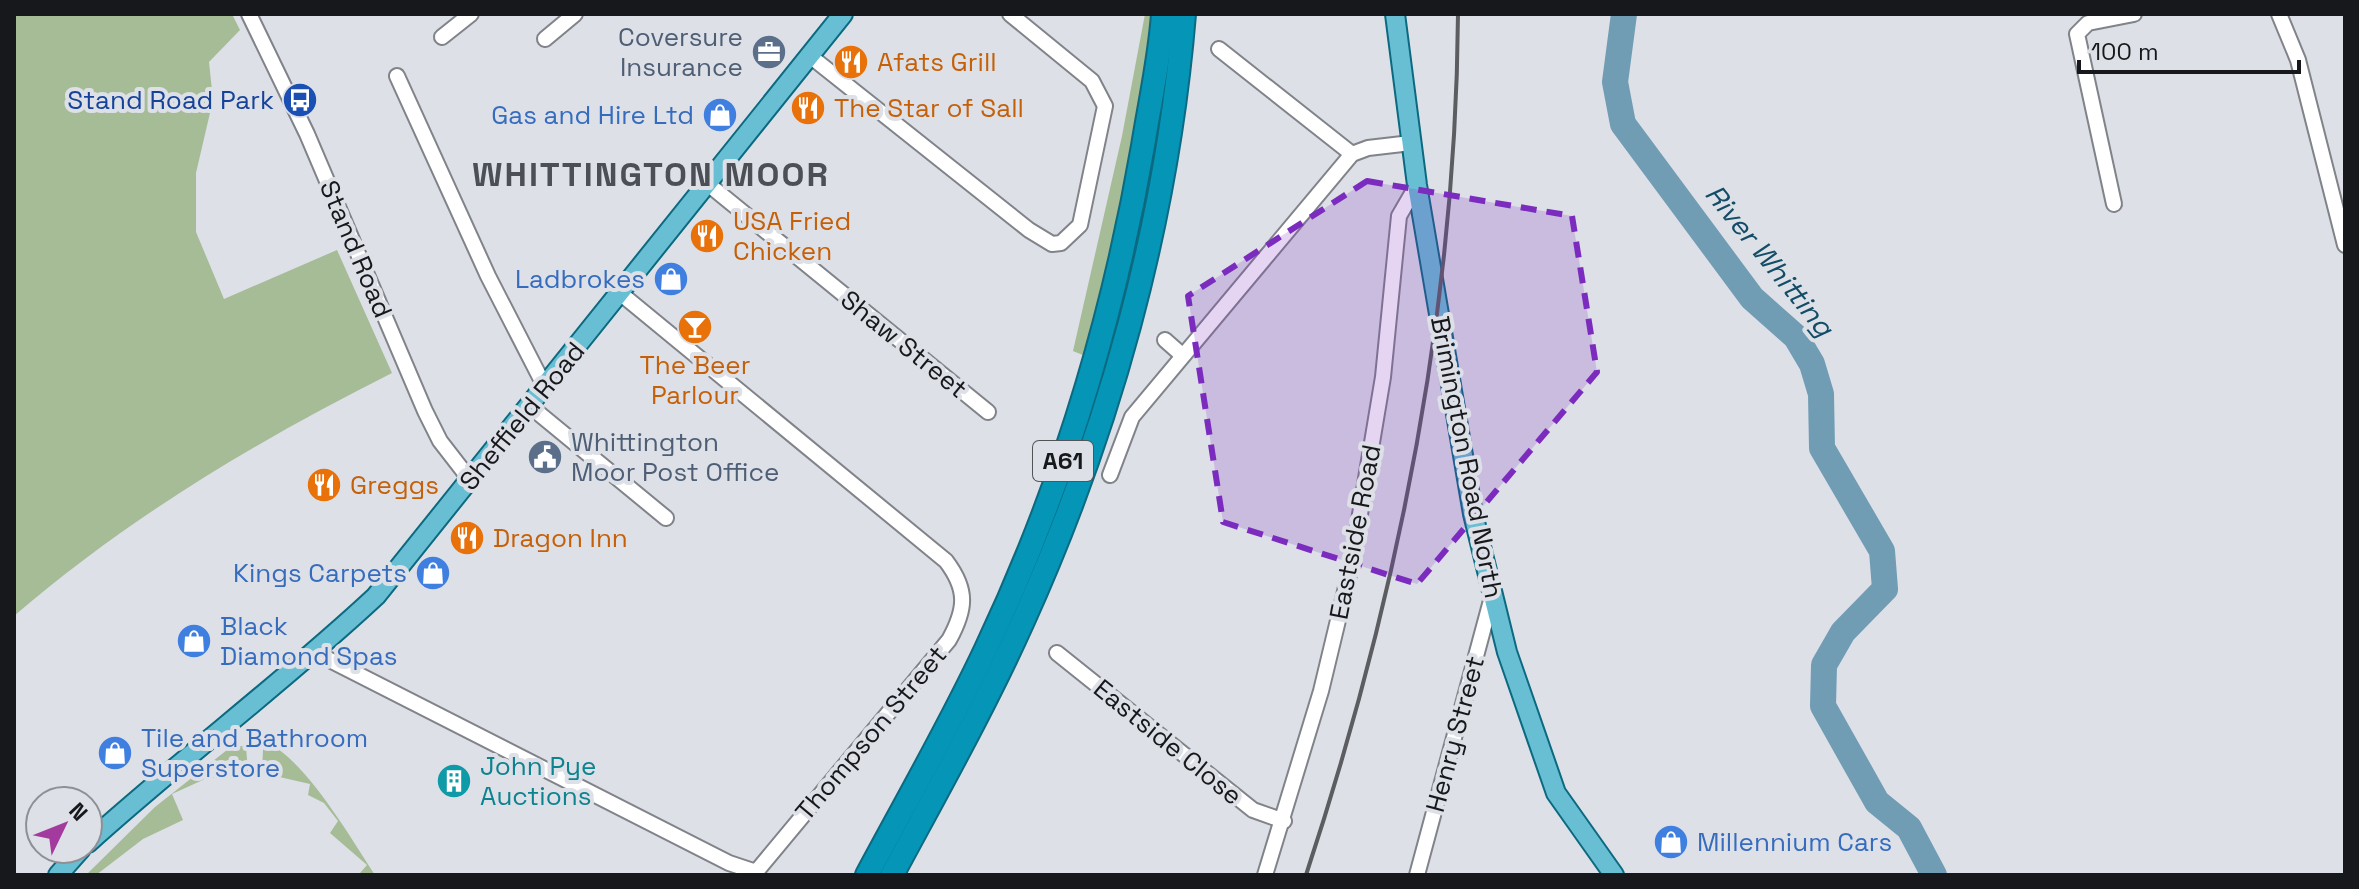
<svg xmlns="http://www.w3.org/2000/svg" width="2359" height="889" font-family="'Space Grotesk',sans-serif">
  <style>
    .green { fill: #a5bc97 }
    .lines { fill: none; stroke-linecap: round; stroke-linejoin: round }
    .river { stroke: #709cb4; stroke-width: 26 }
    .minor-casing { stroke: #808389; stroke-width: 18 }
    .major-casing { stroke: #0b6980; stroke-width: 22 }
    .highway-casing { stroke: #0b6980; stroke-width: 26 }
    .minor { stroke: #fff; stroke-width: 14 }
    .major { stroke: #68bfd4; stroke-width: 18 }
    .highway { stroke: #0495b7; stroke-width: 22 }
    .rail { stroke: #5b5d61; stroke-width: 4 }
    .marked { fill: #7b2cbf; fill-opacity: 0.2; stroke: #7b2cbf; stroke-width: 6; stroke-dasharray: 16 10; stroke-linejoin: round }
    .labels { text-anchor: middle; stroke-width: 8; stroke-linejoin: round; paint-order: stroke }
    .shield { fill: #dde0e7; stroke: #525458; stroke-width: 2 }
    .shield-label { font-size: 24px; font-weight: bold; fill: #17181b }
    .service-label { font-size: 26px; fill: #4e5e75; stroke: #dde0e7; text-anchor: end }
    .food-label { font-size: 26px; fill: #c56008; stroke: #dde0e7; text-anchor: start }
    .transit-label { font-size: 26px; fill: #164399; stroke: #dde0e7; text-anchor: end }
    .shop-label { font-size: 26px; fill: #366cbe; stroke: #dde0e7; text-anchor: end }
    .street-label { font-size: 26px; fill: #17181b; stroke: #dde0e7 }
    .culture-label { font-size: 26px; fill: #0d838f; stroke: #dde0e7; text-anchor: start }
    .water-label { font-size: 28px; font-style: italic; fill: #124c66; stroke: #dde0e7 }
    .district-label { font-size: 34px; font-weight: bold; letter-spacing: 2px; fill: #4c4f55; stroke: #dde0e7 }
  </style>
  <rect width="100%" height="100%" fill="#dde0e7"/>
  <g class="green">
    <path d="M14 14H232L240 30 209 62 213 100 196 173V232L224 299 337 250 392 373C257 441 129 517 14 616Z"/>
    <polygon points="1145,14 1156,14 1147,98 1090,358 1073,351 1122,136"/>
    <path d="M269 744C306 761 352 840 375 875L360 873 367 865 330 833 338 821 324 803 308 795 310 784 262 773 263 749Z"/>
    <polygon points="232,746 246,746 248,773 205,779 172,794 183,820 143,839 96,875 86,875 155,807"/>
  </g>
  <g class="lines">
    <polyline class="river" points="1624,14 1615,82 1623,124 1752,298 1796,337 1812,364 1821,394 1822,448 1882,551 1885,589 1843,632 1824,665 1823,706 1877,802 1909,828 1934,875"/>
    <g class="minor-casing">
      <g id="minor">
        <polyline points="249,14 307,134 425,411 440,441 471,481"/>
        <polyline points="2279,14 2298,60 2345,245"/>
        <polyline points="442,37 471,14"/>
        <polyline points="545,39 575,14"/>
        <polyline points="1219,49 1352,154"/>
        <polyline points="810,56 1029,230 1052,244 1061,243 1080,225 1105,106 1092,81 1010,14"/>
        <polyline points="397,76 488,276 545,387"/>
        <polyline points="708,184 988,412"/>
        <polyline points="2114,204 2077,34 2088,23 2134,14"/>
        <polyline points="1165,340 1182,355"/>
        <polyline points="531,407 666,518"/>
        <polyline points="1110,475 1132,417 1352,154 1368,148 1411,143"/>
        <path d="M314 652 729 863 756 872 949 640C966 609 968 590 946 561L620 293"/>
        <polyline points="1057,653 1253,810 1284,821"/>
        <polyline points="1265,875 1321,691 1352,562 1383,377 1399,216 1417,185"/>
        <polyline points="1417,875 1493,593"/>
      </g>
    </g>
    <g class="major-casing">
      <g id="major">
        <polyline points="1395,14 1417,185 1473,514 1507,652 1556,793 1614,875"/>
        <path d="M88 843C182 758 284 682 376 596L843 14"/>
        <polyline points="58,875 81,849"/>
      </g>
    </g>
    <g class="highway-casing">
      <g id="highway">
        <path d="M867 875C907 800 950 726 986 649 1062 489 1113 320 1143 146 1150 102 1160 58 1163 14"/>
        <path d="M892 875C937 791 984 708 1023 621 1109 431 1167 223 1184 14"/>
      </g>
    </g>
    <use href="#minor" class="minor"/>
    <use href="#major" class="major"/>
    <use href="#highway" class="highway"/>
    <path class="rail" d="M1306 875C1397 599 1456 305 1458 14"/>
  </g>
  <path class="marked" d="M1367 181 1572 216 1597 372 1417 584 1223 522 1188 296Z"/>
  <defs>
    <g id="office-disc" transform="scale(1.8)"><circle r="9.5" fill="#5c6f8a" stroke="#dde0e7"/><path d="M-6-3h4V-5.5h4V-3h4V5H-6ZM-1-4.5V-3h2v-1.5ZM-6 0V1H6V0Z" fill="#fff"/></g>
    <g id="restaurant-disc" transform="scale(1.8)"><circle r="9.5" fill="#e8710a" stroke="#dde0e7"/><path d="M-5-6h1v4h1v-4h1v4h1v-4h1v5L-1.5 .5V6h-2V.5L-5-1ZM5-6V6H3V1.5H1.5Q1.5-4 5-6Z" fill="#fff"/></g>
    <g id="bus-disc" transform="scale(1.8)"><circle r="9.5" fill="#1a4fb4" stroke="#dde0e7"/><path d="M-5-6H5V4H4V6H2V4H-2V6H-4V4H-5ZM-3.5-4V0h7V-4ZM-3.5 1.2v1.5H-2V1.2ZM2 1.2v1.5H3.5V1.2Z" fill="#fff"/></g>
    <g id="shop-disc" transform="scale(1.8)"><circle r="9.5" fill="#3f7fe0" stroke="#dde0e7"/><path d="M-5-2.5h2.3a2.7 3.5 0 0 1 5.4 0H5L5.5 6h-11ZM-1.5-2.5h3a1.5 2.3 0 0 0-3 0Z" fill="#fff"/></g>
    <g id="bar-disc" transform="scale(1.8)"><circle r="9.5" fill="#e8710a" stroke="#dde0e7"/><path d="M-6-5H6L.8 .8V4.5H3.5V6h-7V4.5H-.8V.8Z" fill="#fff"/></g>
    <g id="civic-disc" transform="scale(1.8)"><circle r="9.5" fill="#5c6f8a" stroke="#dde0e7"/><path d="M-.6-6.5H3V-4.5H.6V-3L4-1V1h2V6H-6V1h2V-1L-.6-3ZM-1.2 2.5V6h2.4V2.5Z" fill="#fff"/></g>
    <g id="building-disc" transform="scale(1.8)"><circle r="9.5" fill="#0f9aa8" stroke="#dde0e7"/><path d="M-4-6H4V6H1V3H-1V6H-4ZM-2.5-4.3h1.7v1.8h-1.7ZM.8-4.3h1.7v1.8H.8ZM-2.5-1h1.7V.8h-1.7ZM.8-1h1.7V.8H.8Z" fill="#fff"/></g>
  </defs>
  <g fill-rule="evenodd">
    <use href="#office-disc" x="769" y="52"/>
    <use href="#restaurant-disc" x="851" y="62"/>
    <use href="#bus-disc" x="300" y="100"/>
    <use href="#restaurant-disc" x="808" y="108"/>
    <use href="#shop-disc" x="720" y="115"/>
    <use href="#restaurant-disc" x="707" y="236"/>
    <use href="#shop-disc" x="671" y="279"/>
    <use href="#bar-disc" x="695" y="327"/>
    <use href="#civic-disc" x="545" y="457"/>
    <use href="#restaurant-disc" x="324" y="485"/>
    <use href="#restaurant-disc" x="467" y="538"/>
    <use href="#shop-disc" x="433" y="573"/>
    <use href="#shop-disc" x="194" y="641"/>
    <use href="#shop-disc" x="115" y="753"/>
    <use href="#building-disc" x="454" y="781"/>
    <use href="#shop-disc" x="1671" y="842"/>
  </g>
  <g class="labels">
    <rect class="shield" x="1033" y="441" width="60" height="40" rx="6"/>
    <g class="shield-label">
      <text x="1063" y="469">A61</text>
    </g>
    <g class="service-label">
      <text x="743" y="46">Coversure<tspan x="743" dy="30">Insurance</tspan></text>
      <text x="571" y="451" text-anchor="start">Whittington<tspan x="571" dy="30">Moor Post Office</tspan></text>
    </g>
    <g class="food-label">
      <text x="877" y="71">Afats Grill</text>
      <text x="834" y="117">The Star of Sall</text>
      <text x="733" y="230">USA Fried<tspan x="733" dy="30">Chicken</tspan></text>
      <text x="695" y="374" text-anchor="middle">The Beer<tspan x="695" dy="30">Parlour</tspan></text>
      <text x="350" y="494">Greggs</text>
      <text x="493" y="547">Dragon Inn</text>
    </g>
    <g class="transit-label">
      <text x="274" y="109">Stand Road Park</text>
    </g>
    <g class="shop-label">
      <text x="694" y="124">Gas and Hire Ltd</text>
      <text x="645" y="288">Ladbrokes</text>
      <text x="407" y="582">Kings Carpets</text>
      <text x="220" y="635" text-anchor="start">Black<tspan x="220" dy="30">Diamond Spas</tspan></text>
      <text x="141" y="747" text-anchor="start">Tile and Bathroom<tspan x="141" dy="30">Superstore</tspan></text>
      <text x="1697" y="851" text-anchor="start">Millennium Cars</text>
    </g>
    <g class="street-label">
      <text transform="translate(356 249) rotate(67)" y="9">Stand Road</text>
      <text transform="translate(904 344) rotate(39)" y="9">Shaw Street</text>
      <text transform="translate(522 416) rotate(-51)" y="9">Sheffield Road</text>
      <text transform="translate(1467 457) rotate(79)" y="9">Brimington Road North</text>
      <text transform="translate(1355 532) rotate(-79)" y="9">Eastside Road</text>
      <text transform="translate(871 733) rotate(-50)" y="9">Thompson Street</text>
      <text transform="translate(1455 734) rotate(-75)" y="9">Henry Street</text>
      <text transform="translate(1168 742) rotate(39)" y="9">Eastside Close</text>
    </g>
    <g class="culture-label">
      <text x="480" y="775">John Pye<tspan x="480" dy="30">Auctions</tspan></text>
    </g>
    <g class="water-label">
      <text transform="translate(1770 260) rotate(51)" y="10">River Whitting</text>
    </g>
    <g class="district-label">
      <text x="651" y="186">WHITTINGTON MOOR</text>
    </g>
  </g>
  <rect width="2359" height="889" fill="none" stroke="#17181b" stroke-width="32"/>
  <g transform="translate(64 825) rotate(47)"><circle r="38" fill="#dde0e7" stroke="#8e9095" stroke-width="2"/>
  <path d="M0-6L14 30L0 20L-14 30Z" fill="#a33b9e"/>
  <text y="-12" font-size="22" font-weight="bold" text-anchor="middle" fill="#17181b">N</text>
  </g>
  <path d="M2079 60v12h220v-12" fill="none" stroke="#17181b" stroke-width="4"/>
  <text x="2091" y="60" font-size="24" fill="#17181b" stroke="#dde0e7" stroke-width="6" paint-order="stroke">100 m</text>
</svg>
